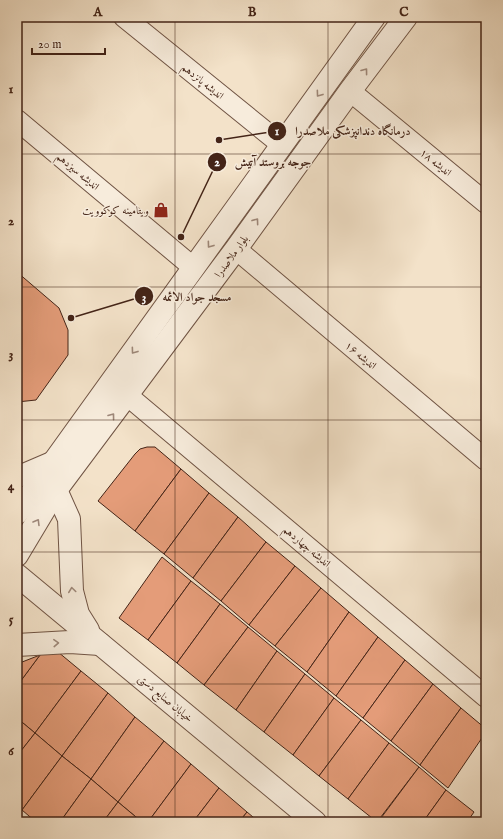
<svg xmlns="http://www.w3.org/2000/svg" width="503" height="839" font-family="'IM FELL English',Amiri,serif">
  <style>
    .building { fill: #e49c79; stroke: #442417 }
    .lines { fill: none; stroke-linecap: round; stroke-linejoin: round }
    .minor-casing { stroke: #705444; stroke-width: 22 }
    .tertiary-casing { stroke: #705444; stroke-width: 24 }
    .minor { stroke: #f7ecdc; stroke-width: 20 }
    .tertiary { stroke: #f7ecdc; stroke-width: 22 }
    .oneway { stroke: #9e887a }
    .grid { fill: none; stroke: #442417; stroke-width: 1; stroke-opacity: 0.55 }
    .labels { text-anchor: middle; stroke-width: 3; stroke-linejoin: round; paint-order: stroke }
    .street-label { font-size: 11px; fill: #442417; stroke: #f7ecdc }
    .poi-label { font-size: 11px; fill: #442417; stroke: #f7ecdc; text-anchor: end }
    .leader { fill: none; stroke: #442417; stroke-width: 1.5 }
    .callout-dot { fill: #442417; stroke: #f7ecdc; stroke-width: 1.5 }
    .mark-label { font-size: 12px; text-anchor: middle; font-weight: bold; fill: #fff }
    .callout-label { font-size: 12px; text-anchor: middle; font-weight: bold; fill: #442417; stroke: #f7ecdc; stroke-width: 3; stroke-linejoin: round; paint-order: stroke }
    .neatline { fill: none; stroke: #442417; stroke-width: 1.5 }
    .grid-label { font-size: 13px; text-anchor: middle; font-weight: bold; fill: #442417 }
  </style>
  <rect width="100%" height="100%" fill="#f3e2c9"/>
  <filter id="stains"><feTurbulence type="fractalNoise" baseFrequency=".005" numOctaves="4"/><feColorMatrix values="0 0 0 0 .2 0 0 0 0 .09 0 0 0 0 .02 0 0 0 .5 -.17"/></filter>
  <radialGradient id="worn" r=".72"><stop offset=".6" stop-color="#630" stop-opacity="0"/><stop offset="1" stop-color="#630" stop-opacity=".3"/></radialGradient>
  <g class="building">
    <polygon points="17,272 59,308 68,330 68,355 36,400 17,402"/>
    <polygon points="147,447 155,447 181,469 135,531 98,501 135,454 140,449"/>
    <polygon points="181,469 209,493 164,554 135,531"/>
    <polygon points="209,493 238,517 193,578 164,554"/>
    <polygon points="238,517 266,542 221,601 193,578"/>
    <polygon points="266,542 295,566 249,625 221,601"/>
    <polygon points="162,557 191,581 148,640 119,618"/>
    <polygon points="295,566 321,588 275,646 249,625"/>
    <polygon points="191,581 220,604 177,663 148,640"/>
    <polygon points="321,588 349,612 307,672 275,646"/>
    <polygon points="220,604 248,627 204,685 177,663"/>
    <polygon points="349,612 378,637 336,696 307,672"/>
    <polygon points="248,627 277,651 236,710 204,685"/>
    <polygon points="378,637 405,660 363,718 336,696"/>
    <polygon points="52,647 81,671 35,733 17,718 17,686 40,655"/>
    <polygon points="277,651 305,674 264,732 236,710"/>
    <polygon points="40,655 17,686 17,664"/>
    <polygon points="405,660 433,684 391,741 363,718"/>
    <polygon points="81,671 108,693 62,756 35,733"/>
    <polygon points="305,674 334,698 293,755 264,732"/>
    <polygon points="433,684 461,708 420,765 391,741"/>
    <polygon points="108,693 135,717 91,779 62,756"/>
    <polygon points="334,698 361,720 319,776 293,755"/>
    <polygon points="461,708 486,729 486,732 448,788 420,765"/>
    <polygon points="135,717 164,741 118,802 91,779"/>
    <polygon points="17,718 35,733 17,756"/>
    <polygon points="361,720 389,743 348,799 319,776"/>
    <polygon points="35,733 62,756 22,810 17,806 17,756"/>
    <polygon points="164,741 191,764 148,822 142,822 118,802"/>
    <polygon points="389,743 419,767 377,822 348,799"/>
    <polygon points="62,756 91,779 60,822 36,822 22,810"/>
    <polygon points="191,764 219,788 193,822 148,822"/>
    <polygon points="419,767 446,790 423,822 378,822"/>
    <polygon points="91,779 118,802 103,822 60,822"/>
    <polygon points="219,788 247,812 239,822 193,822"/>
    <polygon points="446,790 474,812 467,822 423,822"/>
    <polygon points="118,802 142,822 103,822"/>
    <polygon points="247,812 259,822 239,822"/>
  </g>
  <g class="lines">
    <g class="minor-casing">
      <g id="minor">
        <polyline points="124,17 282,145"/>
        <polyline points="350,91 486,203"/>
        <polyline points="17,120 194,268"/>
        <polyline points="236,249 486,460"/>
        <polyline points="128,396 486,697"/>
      </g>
    </g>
    <g class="tertiary-casing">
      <g id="tertiary">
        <polyline points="17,476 26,474 54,462"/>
        <polyline points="56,490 69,519 72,591 78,614 88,630"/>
        <polyline points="17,513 374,17"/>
        <polyline points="17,555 56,490 236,249 350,91 406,17"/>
        <polyline points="17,575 315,822"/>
        <polyline points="17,645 70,642 100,644"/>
      </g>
    </g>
    <use href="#minor" class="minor"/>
    <use href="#tertiary" class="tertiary"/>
  </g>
  <defs><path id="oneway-chevron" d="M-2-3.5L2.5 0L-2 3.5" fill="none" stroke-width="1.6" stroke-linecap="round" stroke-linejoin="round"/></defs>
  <g class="oneway">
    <use href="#oneway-chevron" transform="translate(365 71) rotate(-53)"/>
    <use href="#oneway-chevron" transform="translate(319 94) rotate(126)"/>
    <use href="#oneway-chevron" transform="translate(256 221) rotate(-54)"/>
    <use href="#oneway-chevron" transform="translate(210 245) rotate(126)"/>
    <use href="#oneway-chevron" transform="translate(134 351) rotate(126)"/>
    <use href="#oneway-chevron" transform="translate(112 416) rotate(-53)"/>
    <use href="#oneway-chevron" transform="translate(37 522) rotate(-59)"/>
    <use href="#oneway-chevron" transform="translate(72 590) rotate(-98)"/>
    <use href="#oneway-chevron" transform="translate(56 643) rotate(-3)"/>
  </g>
  <path class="grid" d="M175 17V822M328 17V822M17 154H486M17 287H486M17 420H486M17 552H486M17 684H486"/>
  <defs>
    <g id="shop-bare" transform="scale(1.2)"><path d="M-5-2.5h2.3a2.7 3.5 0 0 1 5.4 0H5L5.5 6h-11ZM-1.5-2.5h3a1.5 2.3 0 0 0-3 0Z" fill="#8f2418" stroke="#f7ecdc" stroke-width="2.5" paint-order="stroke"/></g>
  </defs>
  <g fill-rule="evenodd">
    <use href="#shop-bare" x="161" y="210"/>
  </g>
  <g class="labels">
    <g class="street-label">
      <text transform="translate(203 81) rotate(39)" y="4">اندیشه پانزدهم</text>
      <text transform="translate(436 162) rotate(39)" y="4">اندیشه ۱۸</text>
      <text transform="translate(78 171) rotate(40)" y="4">اندیشه سیزدهم</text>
      <text transform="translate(231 256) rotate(-54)" y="4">بلوار ملاصدرا</text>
      <text transform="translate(361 355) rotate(40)" y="4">اندیشه ۱۶</text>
      <text transform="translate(307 546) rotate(40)" y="4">اندیشه چهاردهم</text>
      <text transform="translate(166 698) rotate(40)" y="4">خیابان صنایع دستی</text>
    </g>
    <g class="poi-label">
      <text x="149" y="214">ویتامینه کوکوویت</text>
    </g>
  </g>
  <path class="leader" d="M219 140L277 131M181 237L217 162M71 318L144 296"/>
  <g class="callout-dot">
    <circle cx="219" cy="140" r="4"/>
    <circle cx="181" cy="237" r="4"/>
    <circle cx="71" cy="318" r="4"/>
    <circle cx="277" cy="131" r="10"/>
    <circle cx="217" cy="162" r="10"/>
    <circle cx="144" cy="296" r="10"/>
  </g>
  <g class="mark-label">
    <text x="277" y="135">1</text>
    <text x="217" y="166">2</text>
    <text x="144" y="301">3</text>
  </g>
  <g class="callout-label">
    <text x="353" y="135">درمانگاه دندانپزشکی ملاصدرا</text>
    <text x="273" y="166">جوجه بروستد آتیش</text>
    <text x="197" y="301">مسجد جواد الائمه</text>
  </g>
  <rect width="503" height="839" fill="none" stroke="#f3e2c9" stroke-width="44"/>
  <path d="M32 48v6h73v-6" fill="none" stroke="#442417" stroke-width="2"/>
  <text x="38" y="48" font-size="12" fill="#442417" stroke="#f7ecdc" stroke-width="3" paint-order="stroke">20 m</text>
  <rect x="22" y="22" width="459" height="795" class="neatline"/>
  <g class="grid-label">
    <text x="98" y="16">A</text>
    <text x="252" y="16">B</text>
    <text x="404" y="16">C</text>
    <text x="11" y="93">1</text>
    <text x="11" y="225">2</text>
    <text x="11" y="358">3</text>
    <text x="11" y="490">4</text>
    <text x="11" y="623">5</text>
    <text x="11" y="755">6</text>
  </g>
  <rect width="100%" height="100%" filter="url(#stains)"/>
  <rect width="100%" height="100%" fill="url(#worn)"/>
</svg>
